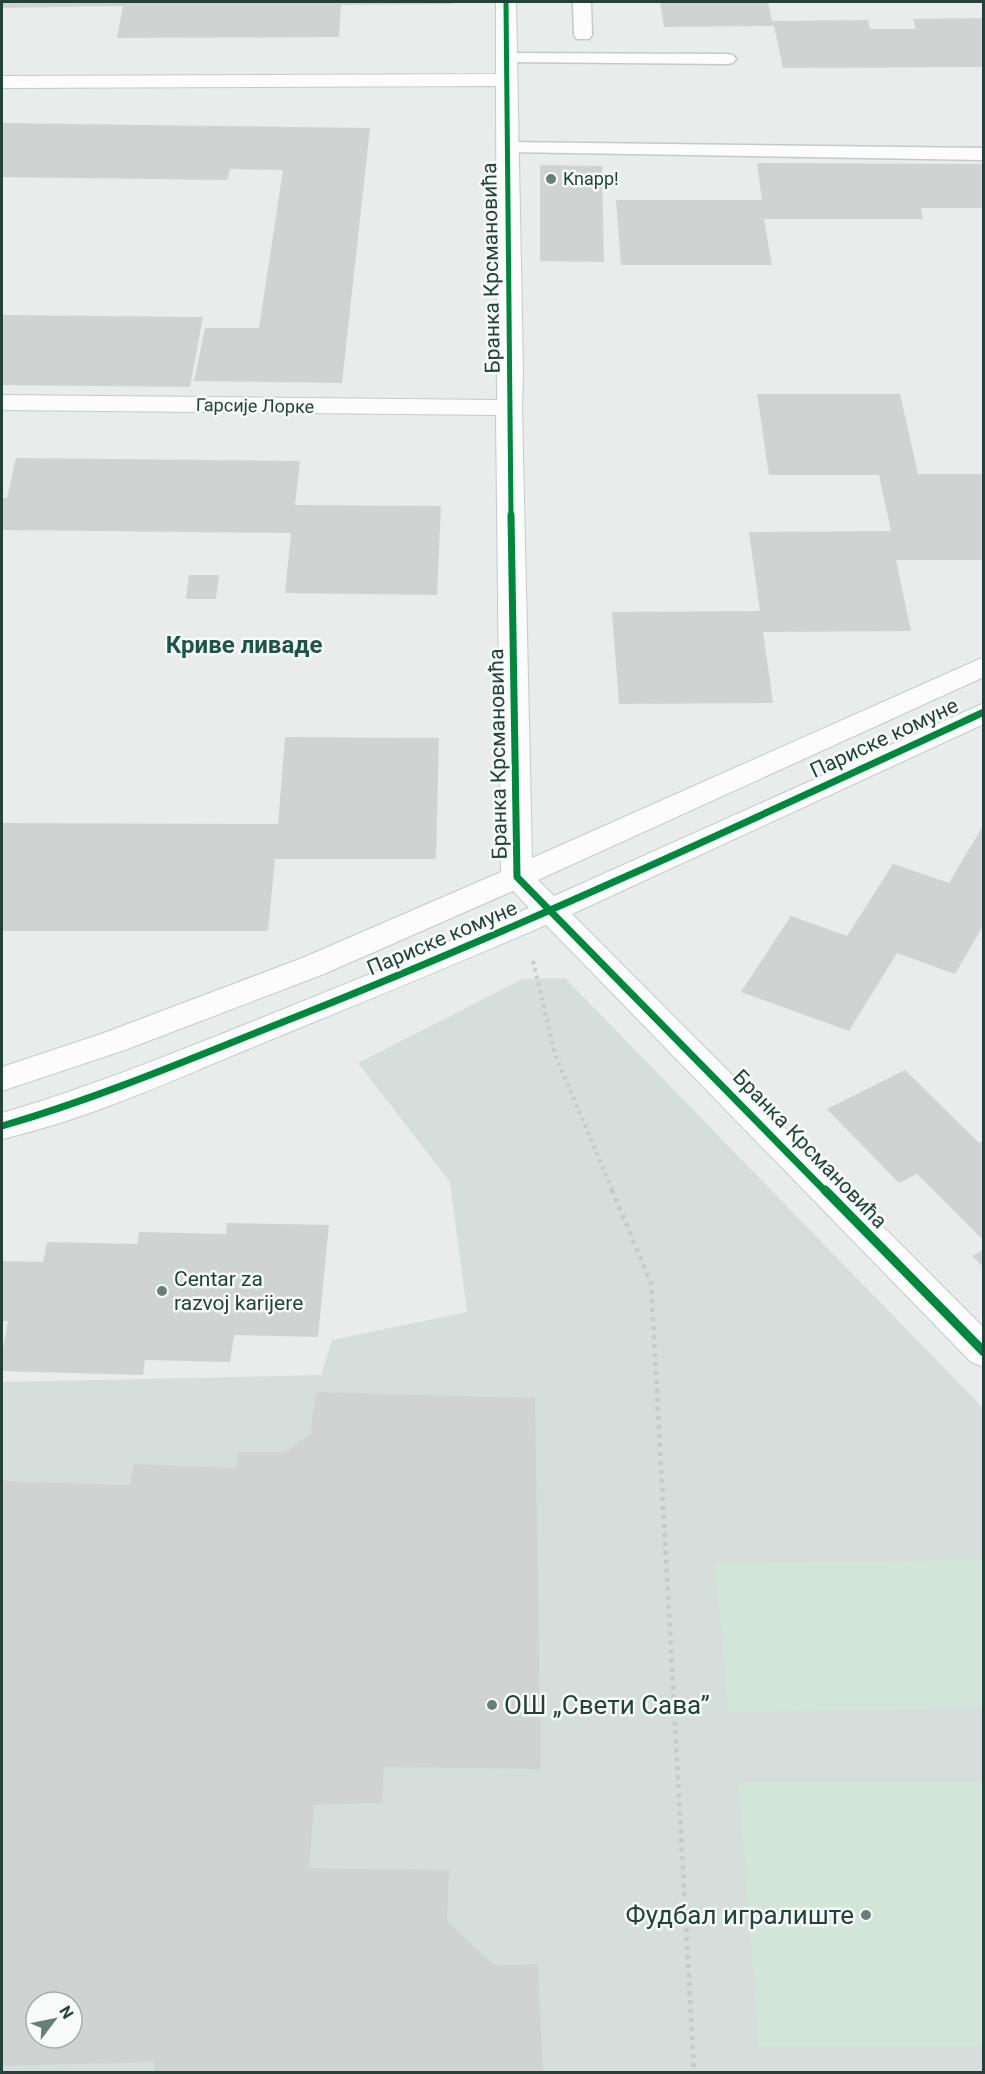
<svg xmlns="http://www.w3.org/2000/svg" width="985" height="2074" font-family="Roboto,sans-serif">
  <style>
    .built { fill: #d6dedb; fill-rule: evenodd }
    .green { fill: #d1e6d8 }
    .building { fill: #cfd4d2; fill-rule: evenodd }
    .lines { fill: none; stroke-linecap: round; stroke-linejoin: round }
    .service-casing { stroke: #c5cac8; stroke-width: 3 }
    .minor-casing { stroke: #c5cac8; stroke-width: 2 }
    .path-far1 { stroke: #c3ccca; stroke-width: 4; stroke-dasharray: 3 4.5; stroke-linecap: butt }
    .path { stroke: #c3ccca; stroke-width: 4.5; stroke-dasharray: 4 5; stroke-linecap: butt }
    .service { fill: #fcfcfc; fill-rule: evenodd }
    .minor { fill: #fcfcfc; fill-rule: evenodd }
    .cycleway-far2-casing { stroke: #f7fbf9; stroke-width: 8 }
    .cycleway-far1-casing { stroke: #f7fbf9; stroke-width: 10 }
    .cycleway-casing { stroke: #f7fbf9; stroke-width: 13 }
    .cycleway-far2 { stroke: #00873e; stroke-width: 5 }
    .cycleway-far1 { stroke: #00873e; stroke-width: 7 }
    .cycleway { stroke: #00873e; stroke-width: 9 }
    .poi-dot { fill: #697e78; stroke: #f7fbf9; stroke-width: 2 }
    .labels { text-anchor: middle; stroke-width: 5; stroke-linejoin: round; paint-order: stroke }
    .far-poi-label { font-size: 18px; fill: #24423a; stroke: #f7fbf9; text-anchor: start }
    .far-street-label { font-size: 18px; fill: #24423a; stroke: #f7fbf9 }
    .street-label { font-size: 21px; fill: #24423a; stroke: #f7fbf9 }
    .poi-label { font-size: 21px; fill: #24423a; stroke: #f7fbf9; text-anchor: start }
    .quarter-label { font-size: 24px; font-weight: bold; fill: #1f5548; stroke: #f7fbf9 }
    .near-poi-label { font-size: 26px; fill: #24423a; stroke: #f7fbf9; text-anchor: start }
  </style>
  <rect width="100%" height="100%" fill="#e8edeb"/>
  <path class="built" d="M565 978 983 1408V2072H2V1382L321 1375 332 1340 467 1312 450 1182 358 1063 523 979ZM36 2002H72V2038H36Z"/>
  <g class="green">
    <polygon points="983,1560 983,1708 729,1712 715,1564"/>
    <polygon points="739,1783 983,1783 983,2047 759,2047"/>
  </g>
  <g class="building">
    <polygon points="2,2 453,2 453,4 341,5 339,37 117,38 123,6 2,8"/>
    <polygon points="660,2 768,2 772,21 868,20 870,29 916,29 913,19 984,18 984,67 783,68 774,26 664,27"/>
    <polygon points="2,123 370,128 342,383 194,381 205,328 259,328 283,170 230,169 227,180 2,177"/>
    <polygon points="757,163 984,164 984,208 921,208 923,219 764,219 772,265 621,265 616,200 762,200"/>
    <polygon points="540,165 602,166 604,262 540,261"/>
    <polygon points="2,315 203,317 190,387 2,385"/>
    <polygon points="757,394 900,394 918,474 984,474 984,560 896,560 911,631 763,632 773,703 619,704 612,612 760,611 749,532 891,531 879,475 769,475"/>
    <polygon points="16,458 300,461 295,505 441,506 437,595 285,593 291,533 2,530 2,498 7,498"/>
    <polygon points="189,575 219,575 216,599 186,599"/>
    <polygon points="285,737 439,738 436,859 275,859 268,931 2,931 2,823 278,824"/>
    <polygon points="984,824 984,924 955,974 897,953 849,1031 741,992 791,916 847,936 893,864 949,883"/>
    <polygon points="905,1070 979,1143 984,1140 984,1241 917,1174 899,1183 827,1109"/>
    <polygon points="227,1223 329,1225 318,1337 234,1335 230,1362 145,1360 143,1375 2,1371 2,1354 8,1321 2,1321 2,1261 43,1262 47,1242 137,1244 139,1232 226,1234"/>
    <polygon points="984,1250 984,1268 972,1256"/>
    <path d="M316 1392 535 1398 541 1769 384 1767 382 1803 314 1805 309 1868 449 1870 447 1921 494 1965 538 1964 543 2072H154L155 2062 2 2066V1481L130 1485 134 1464 236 1468 238 1452H285L310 1434ZM36 2002H72V2038H36Z"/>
  </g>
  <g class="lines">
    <g class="service-casing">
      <g id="service">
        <polygon points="573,2 591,2 592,35 589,39 577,39 574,35"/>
        <polygon points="507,53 727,54 733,55 736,59 733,63 727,64 501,62 498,58 501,54"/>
        <polygon points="508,142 984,148 984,160 501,152 498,148 501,144"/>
      </g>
    </g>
    <g class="minor-casing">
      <path id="minor" d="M496 2H516L523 371 522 408 532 858 984 657V677L538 880 554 896 984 703V724L572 914 984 1328V1367L971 1362 546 925C446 968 346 1009 246 1050 167 1083 85 1120 2 1139V1113C88 1088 171 1054 254 1021 346 984 438 947 529 908L513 891 324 974 125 1050 2 1091V1067L101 1034 302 958 501 872 496 415 2 410V395L497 400 496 86 2 88V76L496 74Z"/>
    </g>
    <polyline class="path-far1" points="533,961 555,1054 613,1192"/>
    <polyline class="path" points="612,1190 651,1283 694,2072"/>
    <use href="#service" class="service"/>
    <use href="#minor" class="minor"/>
    <g class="cycleway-far2-casing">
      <polyline id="cycleway-far2" points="506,2 511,517"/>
    </g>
    <g class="cycleway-far1-casing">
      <g id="cycleway-far1">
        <polyline points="511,515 517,877 826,1192"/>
        <path d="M2 1126C102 1097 197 1056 293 1018 527 925 756 818 984 712"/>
      </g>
    </g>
    <g class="cycleway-casing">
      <polyline id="cycleway" points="825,1190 984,1352"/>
    </g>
    <use href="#cycleway-far2" class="cycleway-far2"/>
    <use href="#cycleway-far1" class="cycleway-far1"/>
    <use href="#cycleway" class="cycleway"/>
  </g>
  <g class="poi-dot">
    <circle cx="551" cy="179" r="6"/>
    <circle cx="162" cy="1291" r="6"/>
    <circle cx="492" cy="1705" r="6"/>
    <circle cx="866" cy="1915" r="6"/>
  </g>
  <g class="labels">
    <g class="far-poi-label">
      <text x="563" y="185">Knapp!</text>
    </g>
    <g class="far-street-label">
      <text transform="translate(255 406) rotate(1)" y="6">Гарсије Лорке</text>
    </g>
    <g class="street-label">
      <text transform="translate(491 268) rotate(-91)" y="7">Бранка Крсмановића</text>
      <text transform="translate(884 738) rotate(-25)" y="7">Париске комуне</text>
      <text transform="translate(498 754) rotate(-91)" y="7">Бранка Крсмановића</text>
      <text transform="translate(442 938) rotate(-23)" y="7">Париске комуне</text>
      <text transform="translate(810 1149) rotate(46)" y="7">Бранка Крсмановића</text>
    </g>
    <g class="poi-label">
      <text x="174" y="1286">Centar za<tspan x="174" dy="24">razvoj karijere</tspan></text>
    </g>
    <g class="quarter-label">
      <text x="244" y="653">Криве ливаде</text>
    </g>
    <g class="near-poi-label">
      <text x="504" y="1714">ОШ „Свети Сава”</text>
      <text x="854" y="1924" text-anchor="end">Фудбал игралиште</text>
    </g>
  </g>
  <rect width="985" height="2074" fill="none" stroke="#24423a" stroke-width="6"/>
  <g transform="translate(54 2020) rotate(58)"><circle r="28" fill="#f7fbf9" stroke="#a3b1ad" stroke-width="1.5"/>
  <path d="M0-4.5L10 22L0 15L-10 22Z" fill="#697e78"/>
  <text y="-9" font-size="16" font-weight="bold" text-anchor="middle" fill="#24423a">N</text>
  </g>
</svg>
